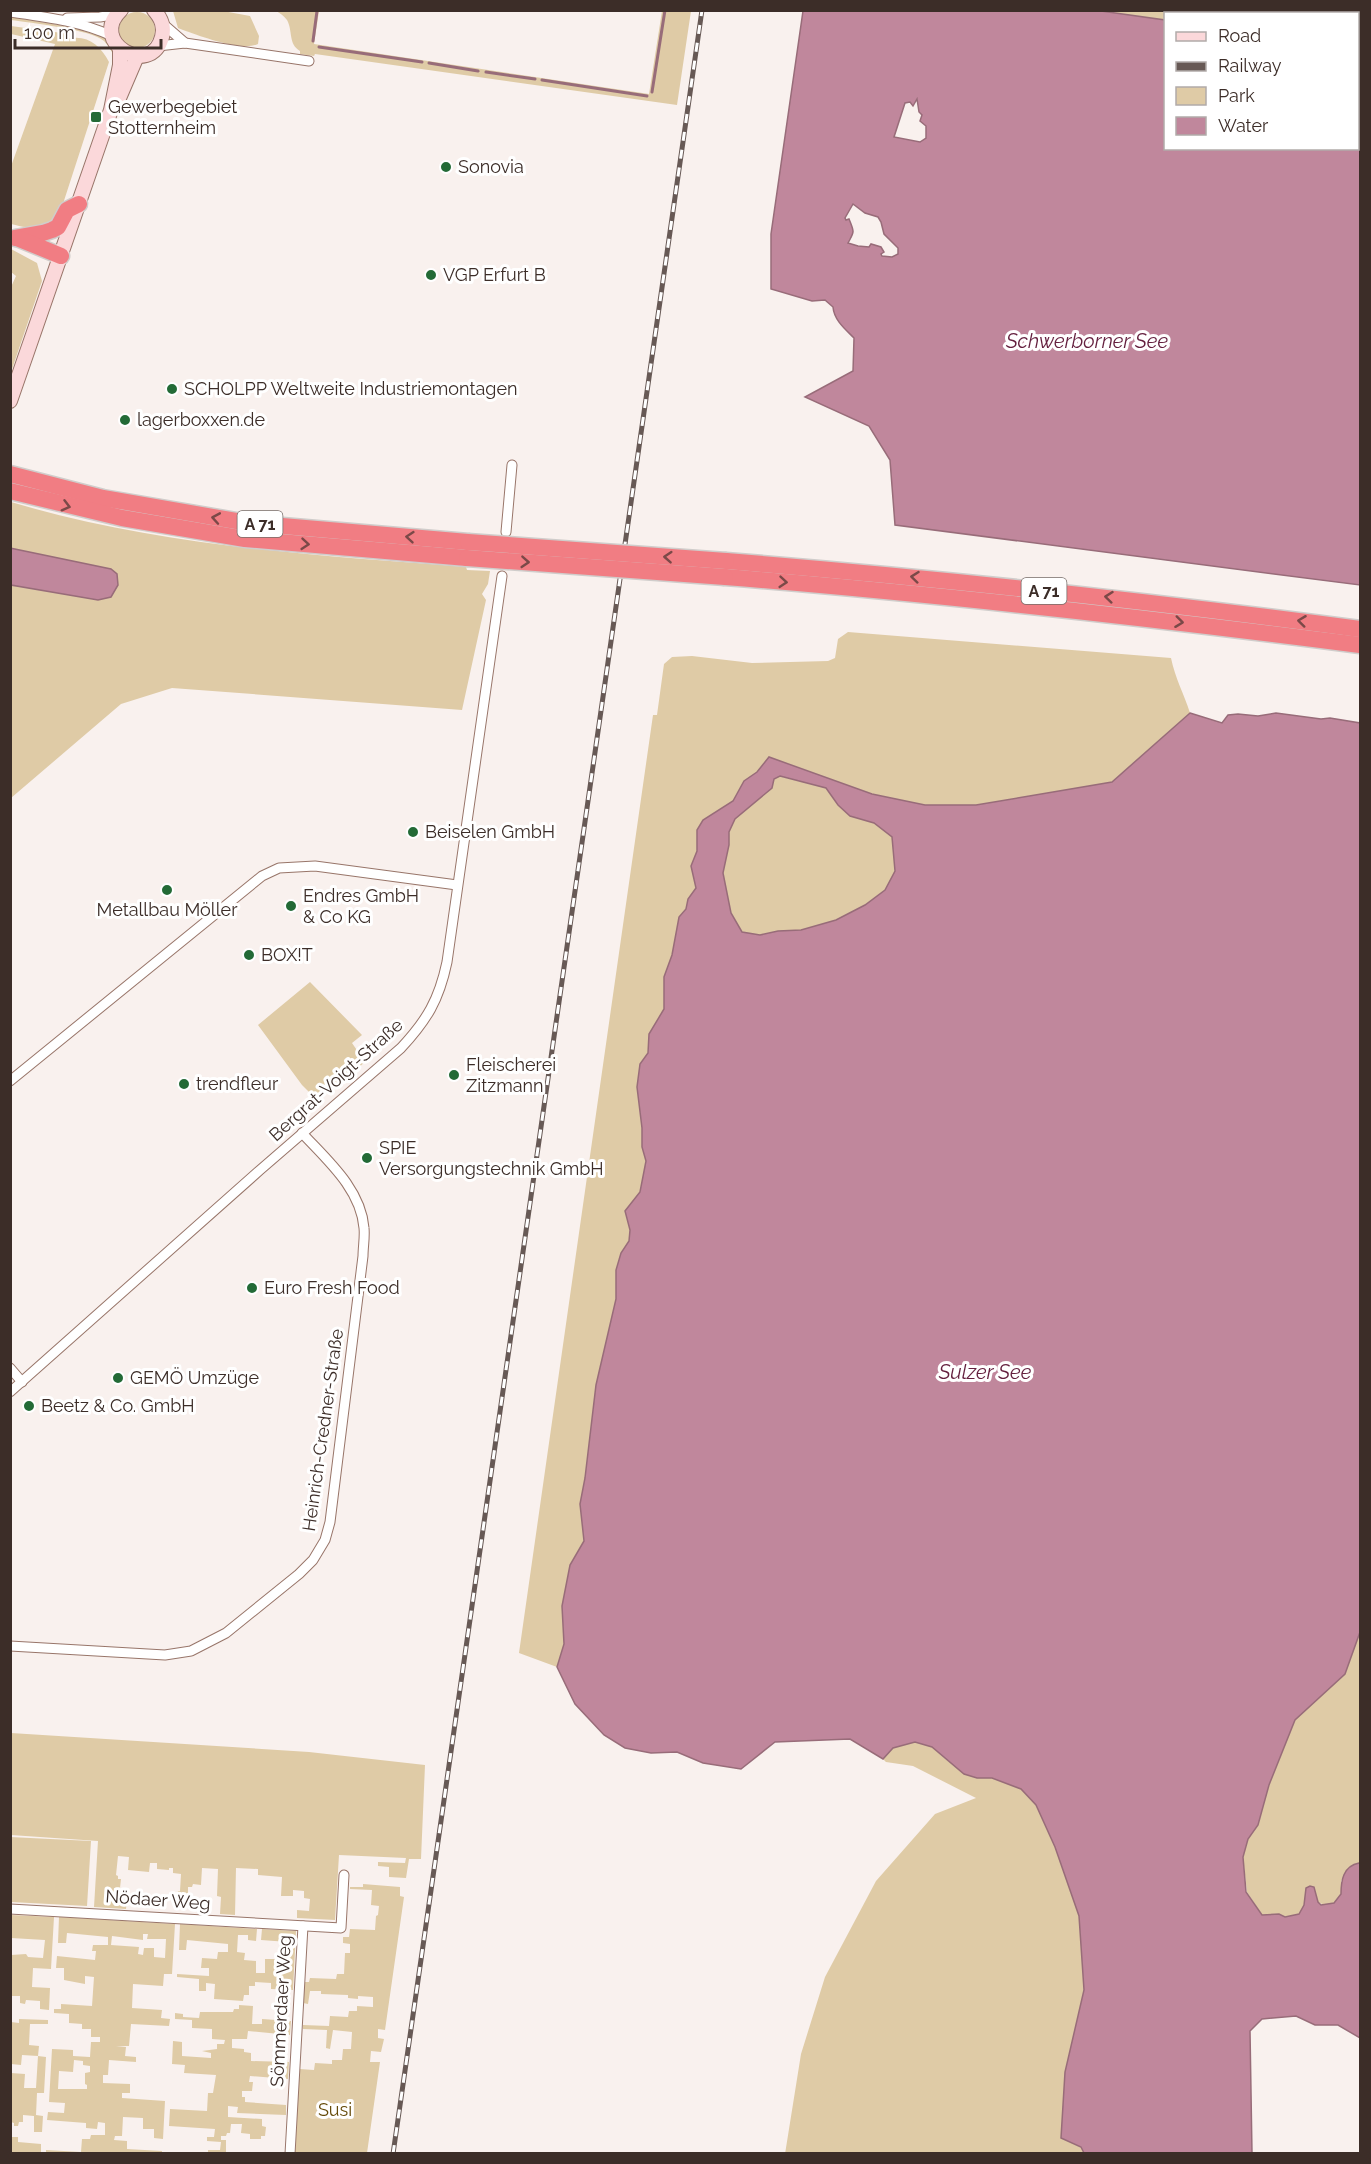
<svg xmlns="http://www.w3.org/2000/svg" width="1371" height="2164" font-family="Raleway,sans-serif">
  <style>
    .green { fill: #dfcba6; fill-rule: evenodd }
    .water { fill: #c0879c; stroke: #986c79; stroke-width: 1.5; fill-rule: evenodd }
    .lines { fill: none; stroke-linecap: round; stroke-linejoin: round }
    .stream { stroke: #986c79; stroke-width: 3 }
    .minor-casing { stroke: #987569; stroke-width: 11 }
    .secondary-casing { stroke: #987569; stroke-width: 16 }
    .motorway-casing { stroke: #d0cdcb; stroke-width: 19 }
    .minor { stroke: #fff; stroke-width: 9 }
    .secondary { stroke: #fbd8da; stroke-width: 14 }
    .motorway { stroke: #f17d83; stroke-width: 16 }
    .rail-casing { stroke: #675955; stroke-width: 5 }
    .rail { stroke: #fff; stroke-width: 3; stroke-dasharray: 9; stroke-linecap: butt }
    .motorway-bridge-casing { stroke: #d0cdcb; stroke-width: 19; stroke-linecap: butt }
    .motorway-bridge { stroke: #f17d83; stroke-width: 16 }
    .oneway { stroke: #7b4948 }
    .poi-dot { fill: #236a36; stroke: #fff; stroke-width: 2 }
    .labels { text-anchor: middle; stroke-width: 6; stroke-linejoin: round; paint-order: stroke }
    .shield { fill: #fff; stroke: #766c68; stroke-width: 1.5 }
    .shield-label { font-size: 16px; font-weight: bold; fill: #3c2d28 }
    .poi-label { font-size: 18px; fill: #3c2d28; stroke: #fff; text-anchor: start }
    .street-label { font-size: 18px; fill: #3c2d28; stroke: #fff }
    .park-label { font-size: 18px; fill: #644908; stroke: #fff }
    .water-label { font-size: 20px; font-style: italic; fill: #641f3e; stroke: #fff }
  </style>
  <rect width="100%" height="100%" fill="#f9f1ee"/>
  <g class="green">
    <polygon points="1340,10 1346,13 1166,14 1165,20 1101,11"/>
    <path d="M173 11H223L250 16 259 36 258 44C242 52 200 36 183 30L178 28Z"/>
    <path d="M276 11H319L314 44 649 94 662 11H691L677 105 315 54 314 56 300 54V51C288 44 293 31 287 20 284 16 280 13 276 11Z"/>
    <circle cx="137" cy="30" r="18"/>
    <path d="M11 17 71 27 106 38 114 50V57C112 52 109 46 104 41 90 29 30 23 11 20Z"/>
    <path d="M11 26 62 33 66 34 67 39C87 34 100 45 109 62L60 213C41 230 35 230 11 224L10 169 55 44 11 34Z"/>
    <polygon points="11,249 37,263 42,281 11,372 11,287 16,276 11,272"/>
    <path d="M11 502C158 546 313 555 466 567L467 570 490 571 488 584 482 594 486 600 462 710 172 688 121 704 11 798Z"/>
    <path d="M848 632 1171 658C1175 678 1184 694 1190 713L1112 782 976 805H925L872 794 769 757 757 772 744 781 733 801 703 820 697 830V851L691 866 696 888 688 899 686 909 679 917 672 955 664 977V1009L649 1034 648 1053 640 1064 637 1087 642 1128V1147L646 1161 640 1192 625 1211 630 1230 629 1242 621 1253 617 1270 616 1299 596 1385 585 1478 580 1504 584 1541 570 1565 562 1606 564 1644 557 1667 519 1653 653 715H657L664 664 672 657 692 656 752 663 828 661 835 658 838 639Z"/>
    <polygon points="779,776 826,788 838,805 850,815 874,823 892,837 895,871 885,890 865,905 836,920 801,930 778,931 760,935 742,932 731,913 723,873 729,845 729,832 735,819 772,788 774,779"/>
    <polygon points="310,982 362,1035 352,1043 365,1062 318,1101 302,1085 258,1025"/>
    <polygon points="1360,1632 1360,1865 1358,1863 1341,1881 1341,1894 1334,1903 1326,1906 1318,1902 1314,1887 1299,1914 1285,1917 1279,1914 1262,1915 1247,1892 1243,1857 1248,1839 1258,1825 1269,1785 1295,1720 1345,1674"/>
    <polygon points="11,1733 309,1752 425,1765 421,1859 409,1859 406,1878 389,1877 389,1867 378,1866 378,1862 405,1863 406,1858 339,1855 335,1920 297,1918 297,1910 309,1911 310,1899 304,1898 304,1891 293,1890 293,1896 281,1896 282,1877 258,1875 258,1869 236,1868 235,1915 220,1914 221,1897 217,1896 218,1869 202,1868 201,1885 193,1884 192,1887 188,1887 188,1894 177,1896 178,1891 180,1891 181,1874 173,1873 173,1868 169,1868 169,1870 157,1869 157,1863 150,1863 149,1872 128,1870 129,1857 118,1856 116,1875 118,1876 118,1879 121,1879 120,1888 114,1888 113,1899 127,1900 126,1909 94,1907 98,1841 11,1835"/>
    <polygon points="915,1741 932,1747 948,1761 977,1778 992,1778 1021,1789 1036,1805 1055,1847 1079,1916 1084,1990 1065,2072 1084,2153 785,2154 801,2054 825,1977 876,1881 935,1814 976,1798 913,1766 886,1762 883,1759 893,1748"/>
    <polygon points="10,1837 91,1841 87,1906 11,1902"/>
    <polygon points="363,1884 400,1887 400,1896 404,1897 385,2030 378,2029 378,2038 384,2039 381,2052 371,2051 370,2062 380,2062 367,2153 294,2154 299,2069 314,2070 315,2063 332,2064 332,2060 342,2060 343,2049 351,2049 352,2032 333,2030 330,2049 326,2048 327,2030 303,2029 303,2025 329,2026 330,2016 348,2017 349,2011 357,2011 357,2006 373,2007 373,1997 358,1996 358,1999 348,1998 348,1995 321,1994 321,1991 310,1991 308,2004 303,2003 304,1982 309,1982 310,1978 336,1979 337,1974 344,1974 345,1953 350,1953 350,1944 343,1943 343,1937 349,1937 350,1929 375,1930 376,1916 378,1915 379,1906 371,1905 372,1890 350,1889 350,1887 363,1887"/>
    <polygon points="11,1915 54,1917 51,1969 33,1968 32,1987 50,1988 49,2010 40,2009 40,2001 26,2000 25,2004 20,2003 20,1996 11,1996 11,1955 26,1954 28,1957 43,1958 45,1940 11,1938"/>
    <path d="M59 1917 175 1924 172 1974H164L163 1986 133 1984 132 2008 162 2010 161 2018 170 2019 169 2026 131 2024 129 2046H116L126 2047 125 2056 136 2057V2062L109 2060 108 2075H103V2083L130 2084V2093H122V2098L165 2101 163 2139 154 2138V2129H143V2118L123 2117 122 2136H115L114 2140 127 2141V2149L162 2151V2153H46V2150L81 2152 82 2139H90L91 2135H105V2123L98 2122 97 2129 86 2128V2123L47 2120 48 2112 64 2113 65 2103 49 2102 52 2049 73 2050V2056L90 2057 91 2042H100V2037H91V2029H82V2024L69 2023V2014L54 2013V2009H61V2004L92 2006 94 1977 85 1976V1984L64 1980V1968H56L57 1956 95 1960 96 1951H92L93 1945H108V1937L67 1933 66 1943H58ZM143 1934H148L147 1939H166L165 1958 154 1957V1948H144L143 1955 138 1954 139 1947 111 1945 112 1936 143 1940ZM74 2060 83 2061V2065L90 2066V2072L85 2073V2084L87 2085V2089H58L59 2071 73 2072Z"/>
    <polygon points="180,1924 257,1929 256,1941 248,1940 248,1935 238,1935 237,1952 245,1953 244,1960 256,1961 256,1973 265,1973 265,1959 275,1959 274,1969 287,1969 288,1942 261,1940 262,1929 296,1931 293,1990 271,1989 271,1983 255,1982 255,1986 249,1986 249,1995 244,1995 243,2001 214,1999 215,1984 206,1983 206,1991 199,1991 199,1979 177,1977 177,1974 209,1976 209,1968 201,1968 202,1958 217,1959 218,1952 228,1952 228,1944 187,1940 186,1950 179,1950"/>
    <polygon points="239,2005 253,2006 252,2024 262,2024 262,2019 291,2021 290,2035 248,2031 247,2039 232,2039 232,2048 244,2049 244,2052 251,2053 251,2061 289,2062 288,2079 250,2076 249,2082 253,2082 252,2091 242,2091 242,2097 245,2097 245,2102 286,2105 286,2115 237,2113 238,2107 228,2106 228,2117 262,2119 262,2126 266,2127 265,2136 261,2136 261,2139 250,2139 250,2134 241,2133 242,2124 231,2124 230,2133 227,2133 226,2136 221,2136 221,2140 226,2140 226,2152 248,2153 208,2153 208,2150 220,2150 221,2142 207,2141 207,2137 214,2137 215,2129 169,2126 170,2109 207,2111 208,2093 213,2093 216,2075 184,2073 185,2065 172,2064 173,2041 182,2042 182,2056 211,2058 211,2053 202,2051 217,2049 217,2044 224,2044 225,2040 212,2039 212,2029 192,2028 192,2020 175,2019 175,2013 183,2014 183,2017 199,2018 200,2012 233,2012 234,2009 239,2009"/>
    <polygon points="19,2019 48,2020 48,2024 30,2024 29,2045 39,2046 38,2056 46,2057 44,2093 37,2093 36,2115 43,2116 42,2132 34,2132 34,2116 23,2115 23,2122 19,2122 18,2126 14,2126 14,2123 11,2122 11,2073 25,2074 24,2088 36,2088 38,2056 22,2055 21,2065 11,2064 11,2022 19,2023"/>
    <polygon points="10,2137 18,2137 18,2142 41,2144 41,2153 11,2153"/>
  </g>
  <g class="water">
    <path d="M1101 11 1165 20 1166 148H1358V49H1360V585L895 525 890 460 869 426 805 397 853 371 854 338C845 329 834 320 833 307L825 300 812 301 771 289V234L803 11ZM917 99 919 112 922 115 920 121 926 126V138L920 142 894 137 905 103 910 102 913 106ZM853 204 865 213 878 217 881 222 884 234 898 248V254L892 257 882 256 881 254 884 252 881 247 871 244 869 247 858 246 848 243C854 232 855 233 849 219L846 220 845 218Z"/>
    <polygon points="10,548 111,569 117,574 118,585 111,597 98,600 11,585"/>
    <path d="M1190 713 1222 723 1228 715 1238 714 1258 716 1276 713 1321 719 1330 718 1360 723V1632L1345 1674 1295 1720 1269 1785 1258 1825 1248 1839 1243 1857 1246 1892 1262 1915 1279 1914 1285 1917 1299 1914 1304 1905 1306 1888 1310 1886 1314 1887 1318 1902 1321 1905 1334 1903 1341 1894C1341 1881 1343 1866 1359 1863L1360 1865V2038L1338 2025H1315L1296 2016 1262 2019 1250 2031 1252 2153H1084L1081 2147 1061 2138 1065 2072 1084 1990 1079 1916 1055 1847 1036 1805 1021 1789 992 1778H977L964 1774 932 1747 915 1742 893 1748 883 1759 850 1739 775 1742 741 1769 703 1763 677 1752 651 1753 625 1748 604 1735 575 1704 557 1667 564 1644 562 1606 570 1565 584 1541 580 1504 585 1478 596 1385 616 1299V1270L621 1253 629 1241 630 1230 625 1211 640 1192 646 1161 642 1147V1128L637 1087 640 1064 648 1053 649 1034 664 1009V977L672 955 679 917 686 909 688 899 696 888 691 866 697 851V830L703 820 733 801 744 781 757 772 769 757 872 794 925 805H976L1112 782ZM780 776 826 788 838 805 850 816 874 823 892 837 895 871 885 890 865 905 836 920 801 930 778 931 760 935 742 932 731 913 723 873 729 845V832L735 819 772 788 774 779Z"/>
  </g>
  <g class="lines">
    <g class="stream">
      <polyline points="313,41 317,11"/>
      <polyline points="319,47 422,62"/>
      <polyline points="429,63 478,71"/>
      <polyline points="486,72 535,79"/>
      <polyline points="542,80 647,96"/>
      <polyline points="652,92 665,10"/>
    </g>
    <g class="minor-casing">
      <g id="minor">
        <path d="M10 12C45 17 80 21 112 36"/>
        <polyline points="67,18 100,17 118,14"/>
        <polyline points="162,23 185,43"/>
        <polyline points="158,46 185,43 309,61"/>
        <polyline points="506,532 512,465"/>
        <polyline points="10,1081 262,876 279,868 315,866 457,885"/>
        <polyline points="10,1368 22,1382"/>
        <path d="M10 1392 260 1170 401 1048C427 1020 439 1000 447 962L502 576"/>
        <path d="M10 1646 165 1655 191 1651 226 1633 299 1574 313 1560 325 1540 330 1522 363 1256C363 1247 365 1237 364 1228 361 1189 327 1160 302 1133"/>
        <polyline points="10,1909 341,1928 344,1875"/>
        <polyline points="290,2154 303,1926"/>
      </g>
    </g>
    <g class="secondary-casing">
      <g id="secondary">
        <path d="M121 10C87 42 151 79 162 37 165 26 161 18 154 10"/>
        <polyline points="119,98 137,56"/>
        <polyline points="10,401 111,110 120,65 120,49"/>
      </g>
    </g>
    <g class="motorway-casing">
      <g id="motorway">
        <polyline points="15,238 43,233 52,230 58,227 67,210 79,204"/>
        <polyline points="17,238 61,256"/>
        <polyline points="10,474 103,498 248,523 468,542"/>
        <polyline points="10,491 122,518 245,539 467,558"/>
        <path d="M726 561C938 578 1149 601 1360 629"/>
        <path d="M725 577C937 594 1149 618 1360 645"/>
      </g>
    </g>
    <use href="#minor" class="minor"/>
    <use href="#secondary" class="secondary"/>
    <use href="#motorway" class="motorway"/>
    <g class="rail-casing">
      <polyline id="rail" points="393,2154 702,10"/>
    </g>
    <use href="#rail" class="rail"/>
    <g class="motorway-bridge-casing">
      <g id="motorway-bridge">
        <polyline points="468,542 726,561"/>
        <polyline points="467,558 725,577"/>
      </g>
    </g>
    <use href="#motorway-bridge" class="motorway-bridge"/>
  </g>
  <defs><path id="oneway-chevron" d="M-2-3.5L2.5 0L-2 3.5" fill="none" stroke-width="1.6" stroke-linecap="round" stroke-linejoin="round" transform="scale(1.5)"/></defs>
  <g class="oneway">
    <use href="#oneway-chevron" transform="translate(66 506) rotate(15)"/>
    <use href="#oneway-chevron" transform="translate(216 518) rotate(-170)"/>
    <use href="#oneway-chevron" transform="translate(410 537) rotate(-175)"/>
    <use href="#oneway-chevron" transform="translate(305 544) rotate(5)"/>
    <use href="#oneway-chevron" transform="translate(668 557) rotate(-176)"/>
    <use href="#oneway-chevron" transform="translate(525 562) rotate(4)"/>
    <use href="#oneway-chevron" transform="translate(915 577) rotate(-174)"/>
    <use href="#oneway-chevron" transform="translate(783 582) rotate(5)"/>
    <use href="#oneway-chevron" transform="translate(1109 597) rotate(-174)"/>
    <use href="#oneway-chevron" transform="translate(1302 621) rotate(-173)"/>
    <use href="#oneway-chevron" transform="translate(1179 622) rotate(7)"/>
  </g>
  <g class="poi-dot">
    <rect x="90" y="111" width="12" height="12" rx="3"/>
    <circle cx="446" cy="167" r="6"/>
    <circle cx="431" cy="275" r="6"/>
    <circle cx="172" cy="389" r="6"/>
    <circle cx="125" cy="420" r="6"/>
    <circle cx="413" cy="832" r="6"/>
    <circle cx="167" cy="890" r="6"/>
    <circle cx="291" cy="906" r="6"/>
    <circle cx="249" cy="955" r="6"/>
    <circle cx="454" cy="1075" r="6"/>
    <circle cx="184" cy="1084" r="6"/>
    <circle cx="367" cy="1158" r="6"/>
    <circle cx="252" cy="1288" r="6"/>
    <circle cx="118" cy="1378" r="6"/>
    <circle cx="29" cy="1406" r="6"/>
  </g>
  <g class="labels">
    <g class="shield">
      <rect x="237.5" y="511" width="45" height="26" rx="4.5"/>
      <rect x="1021.5" y="578" width="45" height="26" rx="4.5"/>
    </g>
    <g class="shield-label">
      <text x="260" y="530">A 71</text>
      <text x="1044" y="597">A 71</text>
    </g>
    <g class="poi-label">
      <text x="108" y="113">Gewerbegebiet<tspan x="108" dy="21">Stotternheim</tspan></text>
      <text x="458" y="173">Sonovia</text>
      <text x="443" y="281">VGP Erfurt B</text>
      <text x="184" y="395">SCHOLPP Weltweite Industriemontagen</text>
      <text x="137" y="426">lagerboxxen.de</text>
      <text x="425" y="838">Beiselen GmbH</text>
      <text x="303" y="902">Endres GmbH<tspan x="303" dy="21">&amp; Co KG</tspan></text>
      <text x="167" y="916" text-anchor="middle">Metallbau Möller</text>
      <text x="261" y="961">BOX!T</text>
      <text x="466" y="1071">Fleischerei<tspan x="466" dy="21">Zitzmann</tspan></text>
      <text x="196" y="1090">trendfleur</text>
      <text x="379" y="1154">SPIE<tspan x="379" dy="21">Versorgungstechnik GmbH</tspan></text>
      <text x="264" y="1294">Euro Fresh Food</text>
      <text x="130" y="1384">GEMÖ Umzüge</text>
      <text x="41" y="1412">Beetz &amp; Co. GmbH</text>
    </g>
    <g class="street-label">
      <text transform="translate(336 1080) rotate(-42)" y="6">Bergrat-Voigt-Straße</text>
      <text transform="translate(323 1430) rotate(-82)" y="6">Heinrich-Credner-Straße</text>
      <text transform="translate(158 1900) rotate(4)" y="6">Nödaer Weg</text>
      <text transform="translate(281 2011) rotate(-87)" y="6">Sömmerdaer Weg</text>
    </g>
    <g class="park-label">
      <text x="335" y="2116">Susi</text>
    </g>
    <g class="water-label">
      <text x="1087" y="348">Schwerborner See</text>
      <text x="985" y="1379">Sulzer See</text>
    </g>
  </g>
  <rect width="1371" height="2164" fill="none" stroke="#3c2d28" stroke-width="24"/>
  <rect x="1164" y="12" width="195" height="138" fill="#ffffff" stroke="#b1aba9" stroke-width="1.5"/>
  <rect x="1176" y="32" width="30" height="9" fill="#fbd8da" stroke="#b1aba9" stroke-width="1.5"/>
  <text x="1218" y="42" font-size="18" fill="#3c2d28">Road</text>
  <rect x="1176" y="62" width="30" height="9" fill="#675955" stroke="#b1aba9" stroke-width="1.5"/>
  <text x="1218" y="72" font-size="18" fill="#3c2d28">Railway</text>
  <rect x="1176" y="87" width="30" height="18" fill="#dfcba6" stroke="#b1aba9" stroke-width="1.5"/>
  <text x="1218" y="102" font-size="18" fill="#3c2d28">Park</text>
  <rect x="1176" y="117" width="30" height="18" fill="#c0879c" stroke="#b1aba9" stroke-width="1.5"/>
  <text x="1218" y="132" font-size="18" fill="#3c2d28">Water</text>
  <path d="M15 39v9h146v-9" fill="none" stroke="#3c2d28" stroke-width="3"/>
  <text x="24" y="39" font-size="18" fill="#3c2d28" stroke="#ffffff" stroke-width="4.5" paint-order="stroke">100 m</text>
</svg>
